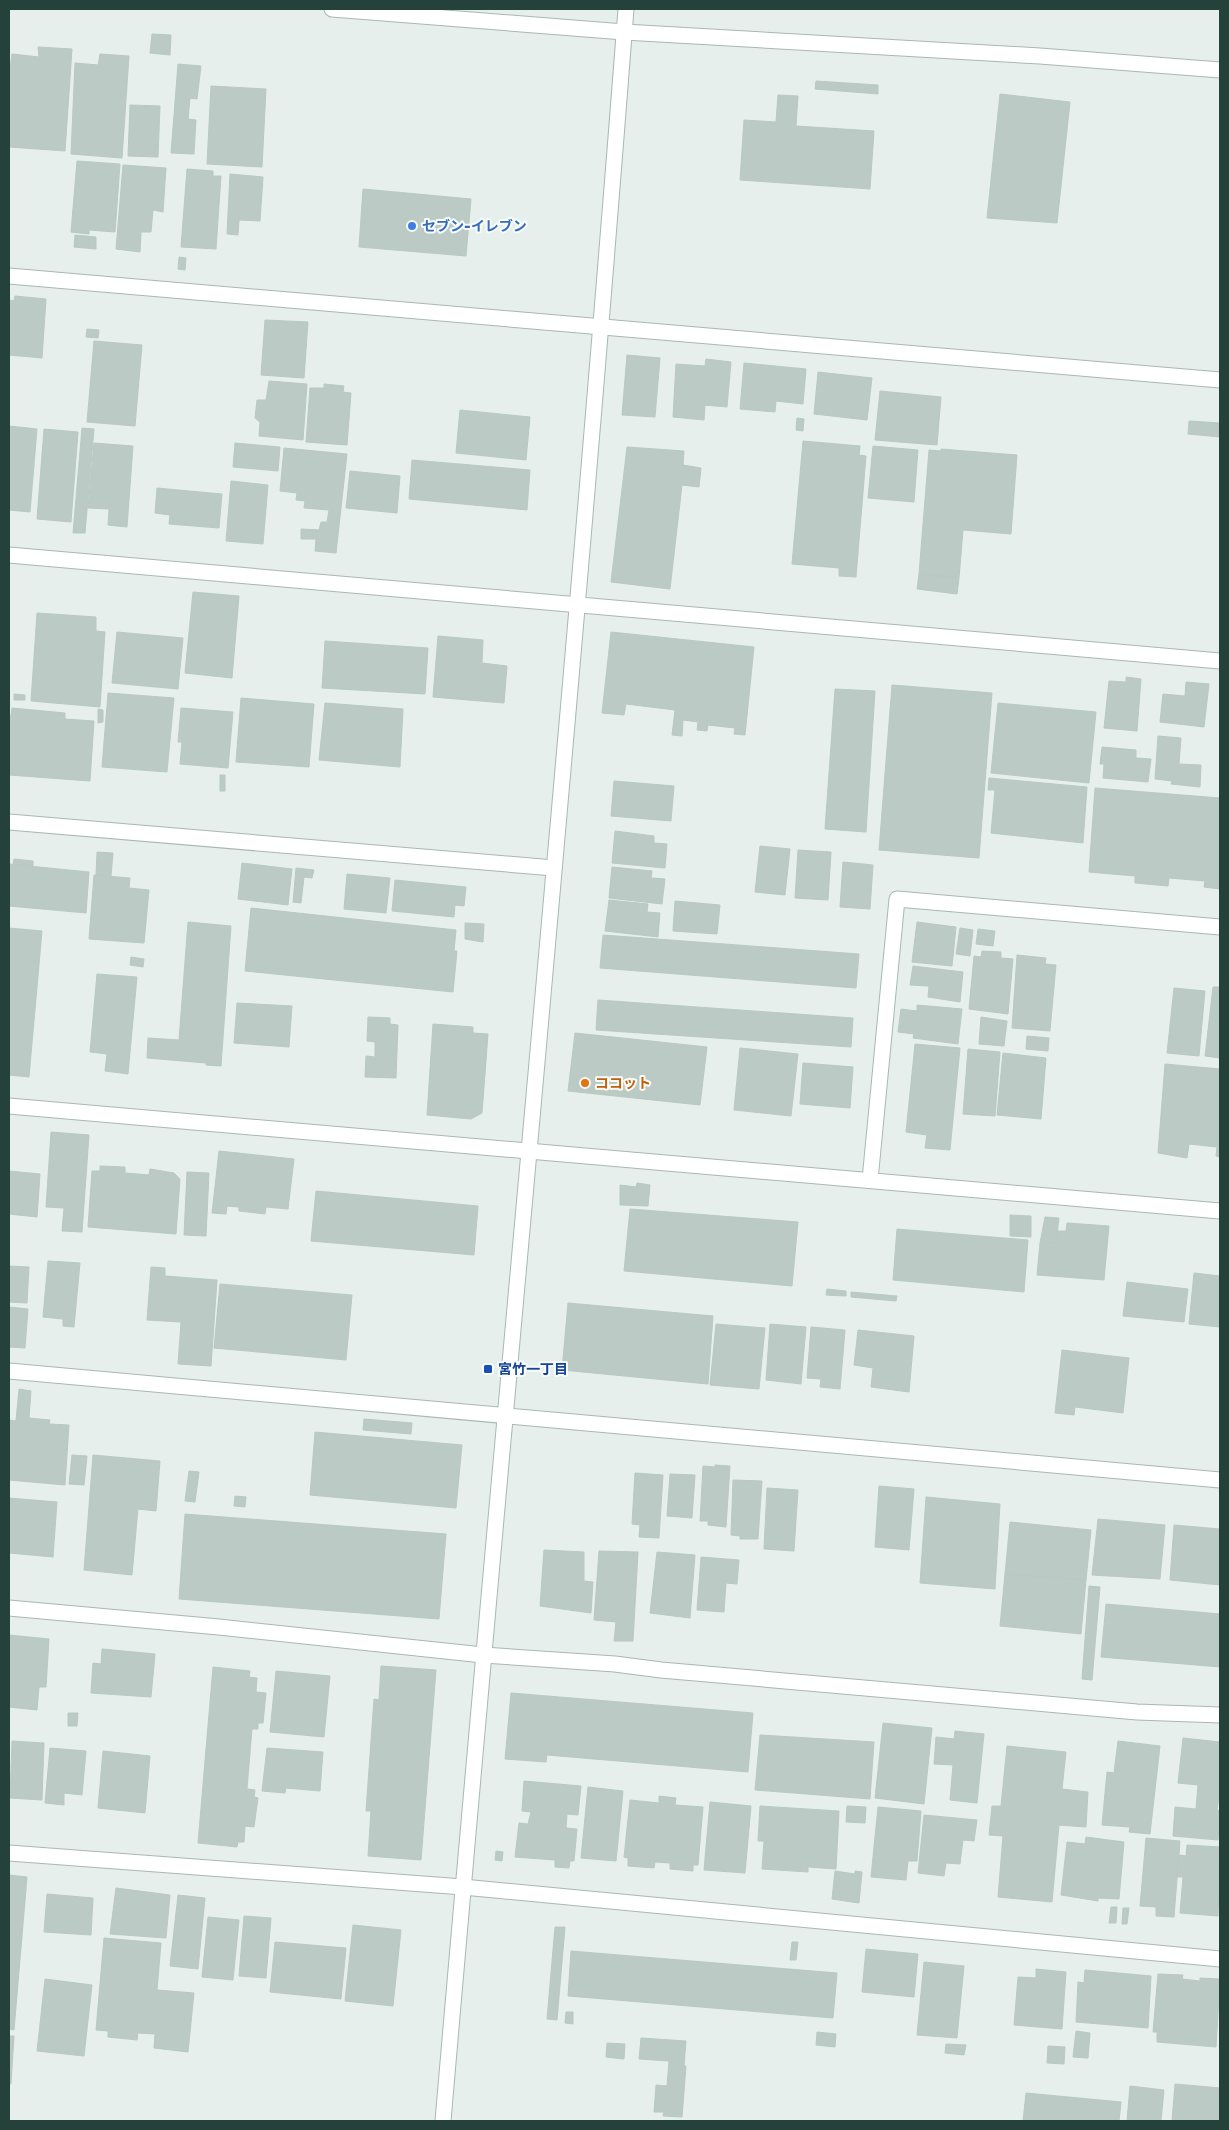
<svg xmlns="http://www.w3.org/2000/svg" width="1229" height="2130" font-family="Rubik,'Noto Sans JP',sans-serif">
  <style>
    .building { fill: #bbcac4; stroke: #b8c9c2 }
    .lines { fill: none; stroke-linecap: round; stroke-linejoin: round }
    .minor-casing { stroke: #a8b8b2; stroke-width: 17 }
    .minor { stroke: #fff; stroke-width: 15 }
    .shop-dot { fill: #3f7fe0; stroke: #f7fbf9; stroke-width: 2 }
    .food-dot { fill: #e8710a; stroke: #f7fbf9; stroke-width: 2 }
    .transit-dot { fill: #1a4fb4; stroke: #f7fbf9; stroke-width: 2 }
    .labels { text-anchor: middle; stroke-width: 4; stroke-linejoin: round; paint-order: stroke }
    .shop-label { font-size: 14px; font-weight: bold; fill: #366cbe; stroke: #f7fbf9; text-anchor: start }
    .food-label { font-size: 14px; font-weight: bold; fill: #c56008; stroke: #f7fbf9; text-anchor: start }
    .transit-label { font-size: 14px; font-weight: bold; fill: #164399; stroke: #f7fbf9; text-anchor: start }
  </style>
  <rect width="100%" height="100%" fill="#e6efeb"/>
  <g class="building">
    <polygon points="152,34 171,35 170,55 150,53"/>
    <polygon points="38,47 72,49 65,151 9,147 9,77 12,54 39,57"/>
    <polygon points="100,54 129,56 122,158 71,154 75,63 98,65"/>
    <polygon points="178,64 201,66 197,99 190,98 188,119 196,120 194,154 171,153"/>
    <polygon points="816,81 878,85 878,94 815,89"/>
    <polygon points="211,86 266,89 262,167 207,164"/>
    <polygon points="1000,94 1070,102 1057,223 987,218"/>
    <polygon points="778,95 798,96 796,126 874,131 870,189 740,180 744,120 776,122"/>
    <polygon points="130,105 160,106 158,157 128,156"/>
    <polygon points="77,161 120,164 115,232 89,230 89,234 71,232"/>
    <polygon points="123,165 166,168 163,212 153,210 151,232 141,232 140,252 116,249"/>
    <polygon points="187,169 213,171 213,176 221,176 216,249 181,247"/>
    <polygon points="230,174 263,177 260,221 239,220 238,235 227,234"/>
    <polygon points="363,189 471,199 466,256 359,247"/>
    <polygon points="75,235 96,237 96,249 74,247"/>
    <polygon points="179,257 186,258 185,270 178,269"/>
    <polygon points="15,296 46,299 42,358 9,355 9,300 14,301"/>
    <polygon points="265,320 308,322 304,378 261,375"/>
    <polygon points="87,329 99,330 98,338 86,337"/>
    <polygon points="94,341 142,345 135,426 87,422"/>
    <polygon points="627,355 660,358 655,417 622,415"/>
    <polygon points="706,359 731,362 727,407 705,405 704,420 673,417 676,364 705,366"/>
    <polygon points="744,363 806,369 803,404 776,401 775,412 740,409"/>
    <polygon points="818,372 872,378 867,420 814,414"/>
    <polygon points="269,381 307,384 303,440 259,436 260,422 255,418 257,400 266,400"/>
    <polygon points="324,384 344,386 343,392 351,393 347,445 306,442 310,388 324,388"/>
    <polygon points="880,391 941,397 937,445 875,440"/>
    <polygon points="460,410 530,417 526,460 456,453"/>
    <polygon points="797,418 804,419 803,431 796,430"/>
    <polygon points="1189,421 1220,423 1220,437 1188,434"/>
    <polygon points="9,426 37,429 30,512 9,510"/>
    <polygon points="82,428 94,429 85,533 73,533"/>
    <polygon points="44,429 78,432 71,522 37,519"/>
    <polygon points="803,441 860,446 859,455 866,456 856,577 839,576 839,568 792,564"/>
    <polygon points="94,443 133,446 127,527 108,525 109,509 88,508"/>
    <polygon points="235,443 280,447 278,471 233,467"/>
    <polygon points="873,446 918,450 914,502 868,498"/>
    <polygon points="627,447 684,451 683,465 701,468 699,487 682,485 670,589 611,582"/>
    <polygon points="284,448 347,454 336,553 315,551 316,539 301,539 301,529 319,530 321,522 327,522 329,510 304,508 305,501 296,500 297,493 280,491"/>
    <polygon points="941,449 1017,455 1011,534 963,530 959,578 919,574 929,450 941,451"/>
    <polygon points="412,460 530,470 527,510 409,499"/>
    <polygon points="350,471 400,476 397,513 346,508"/>
    <polygon points="231,481 268,485 263,544 226,541"/>
    <polygon points="157,488 222,494 219,528 169,524 170,515 155,513"/>
    <polygon points="919,574 959,578 957,594 917,589"/>
    <polygon points="193,592 239,596 232,678 185,673"/>
    <polygon points="37,613 96,617 96,631 105,632 100,707 31,701"/>
    <polygon points="117,632 183,638 178,689 112,683"/>
    <polygon points="611,632 754,647 745,735 734,734 735,728 708,725 707,731 697,730 698,722 683,720 682,736 672,735 675,710 626,704 624,715 602,713"/>
    <polygon points="438,636 483,640 482,663 507,666 504,703 433,697"/>
    <polygon points="325,641 428,648 425,694 322,688"/>
    <polygon points="1126,677 1141,679 1137,731 1104,728 1109,681 1126,682"/>
    <polygon points="1186,682 1209,684 1204,727 1160,722 1163,694 1185,696"/>
    <polygon points="892,685 992,693 979,858 879,850"/>
    <polygon points="835,689 875,691 866,832 825,829"/>
    <polygon points="108,693 174,698 167,772 102,767"/>
    <polygon points="14,694 25,695 25,700 14,700"/>
    <polygon points="241,698 314,704 309,767 236,762"/>
    <polygon points="325,703 403,709 400,767 319,760"/>
    <polygon points="998,703 1096,712 1089,783 991,773"/>
    <polygon points="12,708 65,713 65,719 94,721 90,781 9,775 9,716 11,716"/>
    <polygon points="181,708 233,712 228,768 180,764 182,742 178,742"/>
    <polygon points="98,709 103,710 103,722 98,723"/>
    <polygon points="1158,736 1181,738 1179,764 1201,765 1200,787 1171,784 1172,781 1155,779"/>
    <polygon points="1102,747 1136,750 1136,758 1151,759 1148,782 1103,778 1104,764 1100,764"/>
    <rect x="220" y="775" width="5" height="16"/>
    <polygon points="989,778 1087,787 1083,843 991,833 995,790 988,790"/>
    <polygon points="614,781 674,786 671,821 611,816"/>
    <polygon points="1095,788 1220,798 1220,889 1204,887 1205,881 1169,878 1168,886 1135,883 1135,876 1089,872"/>
    <polygon points="615,831 654,836 654,843 667,844 665,868 612,863"/>
    <polygon points="760,846 790,849 785,895 755,892"/>
    <polygon points="798,850 831,852 828,900 795,898"/>
    <polygon points="97,852 113,853 111,876 96,875"/>
    <polygon points="14,859 33,861 33,866 13,865"/>
    <polygon points="843,862 873,865 870,909 840,907"/>
    <polygon points="242,863 292,869 288,905 238,899"/>
    <polygon points="9,864 89,872 86,913 9,906"/>
    <polygon points="612,867 652,871 651,878 665,879 662,904 609,898"/>
    <polygon points="296,868 314,870 312,878 304,877 301,903 293,902"/>
    <polygon points="347,874 390,878 386,913 344,909"/>
    <polygon points="94,875 130,878 129,888 149,890 144,943 89,939"/>
    <polygon points="395,880 466,887 464,906 455,905 454,917 392,911"/>
    <polygon points="609,900 648,904 647,912 660,913 658,937 605,931"/>
    <polygon points="675,901 720,905 717,934 673,931"/>
    <polygon points="251,908 456,930 454,951 457,951 453,992 245,971"/>
    <polygon points="188,922 231,926 221,1066 206,1065 206,1063 147,1058 148,1038 179,1040"/>
    <polygon points="917,922 956,927 952,966 912,962"/>
    <polygon points="465,923 484,924 483,942 465,939"/>
    <polygon points="9,928 42,931 29,1077 9,1075"/>
    <polygon points="960,928 973,930 970,956 956,954"/>
    <polygon points="978,929 995,931 993,946 976,944"/>
    <polygon points="603,935 859,954 856,988 600,968"/>
    <polygon points="982,951 1001,952 1001,958 1013,959 1008,1014 969,1009 974,956 981,957"/>
    <polygon points="1017,955 1046,958 1045,964 1056,965 1050,1031 1012,1028"/>
    <polygon points="131,957 144,959 143,967 130,965"/>
    <polygon points="913,966 963,972 960,1002 928,997 929,986 910,985"/>
    <polygon points="97,974 137,977 128,1074 105,1071 107,1054 90,1052"/>
    <polygon points="1213,987 1220,987 1220,1058 1205,1056"/>
    <polygon points="1174,988 1205,991 1199,1056 1167,1053"/>
    <polygon points="598,1000 853,1018 851,1047 596,1030"/>
    <polygon points="237,1003 292,1006 289,1047 234,1043"/>
    <polygon points="917,1005 962,1009 958,1044 913,1038 914,1034 898,1032 901,1009 917,1011"/>
    <polygon points="368,1017 390,1018 390,1024 398,1025 396,1078 365,1077 366,1056 375,1057 375,1042 367,1041"/>
    <polygon points="981,1017 1007,1021 1004,1046 979,1044"/>
    <polygon points="433,1024 473,1027 473,1033 488,1034 482,1113 471,1119 427,1115"/>
    <polygon points="575,1033 707,1047 700,1105 568,1091"/>
    <polygon points="1027,1036 1049,1038 1048,1051 1026,1049"/>
    <polygon points="915,1044 960,1048 950,1150 925,1148 927,1135 906,1132"/>
    <polygon points="740,1048 798,1054 791,1116 734,1110"/>
    <polygon points="968,1049 1000,1052 995,1116 963,1114"/>
    <polygon points="1003,1053 1046,1058 1041,1119 997,1115"/>
    <polygon points="803,1063 853,1067 850,1108 800,1104"/>
    <polygon points="1165,1064 1220,1069 1220,1157 1216,1156 1217,1147 1189,1144 1187,1158 1158,1153"/>
    <polygon points="51,1132 89,1135 82,1232 62,1231 64,1208 46,1207"/>
    <polygon points="219,1151 294,1159 288,1209 266,1207 265,1214 239,1211 239,1207 227,1206 226,1214 212,1213"/>
    <polygon points="100,1166 125,1167 125,1173 149,1175 150,1169 174,1173 180,1179 176,1234 88,1227 92,1171 100,1171"/>
    <polygon points="9,1171 40,1174 37,1217 9,1214"/>
    <polygon points="187,1172 209,1173 206,1236 184,1235"/>
    <polygon points="637,1183 650,1185 648,1206 620,1205 620,1185 636,1187"/>
    <polygon points="316,1191 478,1206 474,1255 311,1241"/>
    <polygon points="630,1209 798,1222 792,1286 624,1271"/>
    <polygon points="1010,1215 1031,1216 1031,1237 1010,1236"/>
    <polygon points="1045,1217 1059,1218 1056,1243 1040,1243"/>
    <polygon points="1067,1223 1109,1226 1104,1280 1037,1275 1040,1243 1056,1243 1057,1231 1066,1231"/>
    <polygon points="897,1229 1028,1240 1024,1292 893,1280"/>
    <polygon points="48,1261 80,1263 74,1327 63,1326 63,1319 43,1317"/>
    <polygon points="9,1266 29,1267 27,1303 9,1302"/>
    <polygon points="151,1267 165,1268 165,1276 217,1280 211,1366 178,1364 181,1322 147,1320"/>
    <polygon points="1194,1273 1220,1276 1220,1327 1189,1324"/>
    <polygon points="1127,1282 1188,1289 1184,1322 1123,1316"/>
    <polygon points="220,1284 352,1295 346,1360 214,1348"/>
    <polygon points="827,1289 846,1291 846,1296 826,1295"/>
    <polygon points="851,1292 897,1296 896,1301 851,1297"/>
    <polygon points="568,1303 713,1316 708,1384 562,1370"/>
    <polygon points="9,1307 28,1309 25,1348 9,1347"/>
    <polygon points="716,1324 765,1328 759,1389 710,1385"/>
    <polygon points="770,1324 806,1327 801,1384 766,1380"/>
    <polygon points="811,1327 845,1330 840,1389 820,1387 821,1379 807,1378"/>
    <polygon points="858,1330 914,1336 909,1392 871,1387 873,1368 854,1365"/>
    <polygon points="1062,1350 1129,1358 1123,1413 1075,1407 1074,1415 1055,1413"/>
    <polygon points="19,1389 31,1391 29,1418 50,1420 49,1424 69,1425 65,1485 9,1480 9,1420 16,1421"/>
    <polygon points="364,1419 412,1423 411,1434 363,1430"/>
    <polygon points="315,1432 462,1445 456,1508 310,1495"/>
    <polygon points="72,1455 87,1456 84,1485 69,1484"/>
    <polygon points="93,1455 160,1461 156,1511 138,1509 132,1575 84,1570"/>
    <polygon points="715,1465 730,1466 726,1527 708,1525 708,1521 700,1521 703,1466 715,1467"/>
    <polygon points="189,1471 199,1472 195,1502 185,1501"/>
    <polygon points="635,1473 663,1475 659,1538 639,1537 640,1525 632,1524"/>
    <polygon points="670,1474 695,1475 692,1518 667,1516"/>
    <polygon points="733,1480 762,1481 758,1539 740,1539 740,1536 731,1535"/>
    <polygon points="879,1486 914,1489 909,1550 875,1547"/>
    <polygon points="767,1488 798,1490 794,1551 764,1549"/>
    <polygon points="235,1496 246,1497 245,1507 234,1506"/>
    <polygon points="926,1497 1000,1504 995,1589 920,1583"/>
    <polygon points="9,1498 57,1502 53,1557 9,1553"/>
    <polygon points="185,1514 446,1534 439,1619 179,1599"/>
    <polygon points="1098,1519 1165,1525 1160,1579 1092,1575"/>
    <polygon points="1010,1522 1091,1530 1086,1580 1005,1574"/>
    <polygon points="1174,1525 1220,1529 1220,1585 1170,1580"/>
    <polygon points="544,1550 584,1552 584,1581 593,1582 591,1613 540,1606"/>
    <polygon points="599,1551 638,1552 633,1641 614,1641 616,1622 594,1620"/>
    <polygon points="657,1552 695,1555 690,1618 650,1613"/>
    <polygon points="701,1557 739,1560 737,1584 726,1583 724,1612 697,1610"/>
    <polygon points="1005,1574 1086,1580 1081,1634 1000,1626"/>
    <polygon points="1089,1586 1100,1587 1092,1680 1082,1679"/>
    <polygon points="1106,1604 1220,1614 1220,1667 1101,1657"/>
    <polygon points="9,1635 49,1639 46,1687 39,1687 37,1710 9,1707"/>
    <polygon points="102,1649 155,1654 151,1697 91,1693 93,1663 101,1664"/>
    <polygon points="381,1666 436,1670 421,1860 368,1856 371,1811 366,1811 374,1699 379,1700"/>
    <polygon points="213,1667 250,1671 249,1677 257,1678 256,1692 266,1693 263,1723 258,1723 258,1729 252,1729 247,1789 255,1790 254,1797 258,1798 254,1827 245,1826 244,1842 238,1842 237,1847 198,1843"/>
    <polygon points="276,1671 330,1676 324,1737 270,1732"/>
    <polygon points="511,1693 753,1713 748,1772 547,1755 546,1762 505,1759"/>
    <polygon points="68,1713 78,1713 77,1726 68,1726"/>
    <polygon points="883,1723 932,1728 924,1804 875,1798"/>
    <polygon points="955,1731 984,1734 977,1803 950,1800 953,1765 934,1764 936,1737 954,1739"/>
    <polygon points="760,1735 874,1742 870,1799 755,1790"/>
    <polygon points="1183,1738 1220,1742 1220,1789 1217,1810 1220,1811 1218,1840 1173,1836 1175,1807 1196,1809 1198,1785 1178,1783"/>
    <polygon points="12,1741 44,1743 42,1800 10,1798"/>
    <polygon points="1118,1741 1160,1746 1150,1834 1129,1832 1130,1827 1102,1825 1107,1772 1114,1773"/>
    <polygon points="1007,1746 1066,1752 1062,1789 1088,1792 1086,1827 1059,1825 1052,1902 998,1897 1003,1836 989,1835 992,1806 1001,1806"/>
    <polygon points="50,1748 86,1751 82,1795 64,1793 64,1805 45,1803"/>
    <polygon points="267,1748 323,1752 320,1791 286,1788 285,1793 262,1791"/>
    <polygon points="103,1751 150,1756 145,1813 98,1808"/>
    <polygon points="524,1781 581,1786 578,1815 567,1814 566,1828 577,1829 574,1861 570,1861 569,1868 555,1867 555,1860 515,1857 519,1823 528,1824 531,1812 522,1811"/>
    <polygon points="588,1787 623,1791 616,1861 581,1858"/>
    <polygon points="659,1796 676,1798 675,1805 703,1807 698,1865 693,1865 693,1871 670,1869 670,1863 655,1862 654,1868 628,1866 628,1858 624,1857 630,1800 659,1803"/>
    <polygon points="710,1802 751,1806 745,1873 704,1870"/>
    <polygon points="760,1806 839,1811 836,1869 808,1867 808,1872 762,1869 764,1841 758,1841"/>
    <polygon points="847,1806 866,1807 865,1823 846,1822"/>
    <polygon points="878,1807 921,1811 917,1861 908,1861 906,1880 871,1877"/>
    <polygon points="924,1815 977,1820 974,1841 963,1840 960,1864 946,1863 944,1876 918,1873"/>
    <polygon points="1086,1837 1124,1842 1119,1899 1098,1898 1098,1901 1061,1895 1067,1842 1085,1844"/>
    <polygon points="1146,1838 1180,1841 1174,1917 1156,1916 1156,1907 1140,1906"/>
    <polygon points="1187,1845 1220,1847 1218,1916 1180,1913 1183,1877 1177,1877 1179,1855 1186,1856"/>
    <polygon points="496,1851 503,1852 502,1861 495,1860"/>
    <polygon points="835,1871 855,1874 855,1871 862,1872 859,1903 832,1899"/>
    <polygon points="9,1875 27,1877 14,2030 9,2029"/>
    <polygon points="116,1888 170,1895 166,1938 110,1934"/>
    <polygon points="47,1894 93,1898 91,1935 44,1932"/>
    <polygon points="178,1895 205,1898 198,1969 170,1966"/>
    <polygon points="1111,1907 1117,1907 1116,1923 1109,1923"/>
    <polygon points="1123,1908 1129,1908 1127,1924 1122,1924"/>
    <polygon points="244,1916 271,1918 266,1978 239,1976"/>
    <polygon points="208,1917 239,1920 233,1980 202,1977"/>
    <polygon points="353,1925 401,1930 393,2006 345,2001"/>
    <polygon points="555,1927 565,1927 557,2020 547,2019"/>
    <polygon points="104,1938 161,1943 157,1990 194,1993 188,2052 154,2048 155,2034 138,2033 137,2040 108,2037 108,2031 96,2030"/>
    <polygon points="275,1942 346,1948 341,1999 270,1992"/>
    <polygon points="792,1942 798,1942 796,1960 790,1960"/>
    <polygon points="866,1949 918,1954 914,1997 862,1992"/>
    <polygon points="571,1951 837,1973 833,2018 568,1996"/>
    <polygon points="924,1962 964,1966 957,2038 917,2035"/>
    <polygon points="1036,1969 1066,1972 1062,2029 1014,2025 1018,1977 1036,1978"/>
    <polygon points="1085,1970 1151,1976 1148,2028 1076,2022 1078,1982 1084,1983"/>
    <polygon points="1158,1974 1183,1975 1182,1979 1200,1981 1200,1978 1220,1979 1216,2047 1157,2042 1157,2032 1153,2032"/>
    <polygon points="45,1979 92,1985 84,2056 37,2051"/>
    <polygon points="566,2012 573,2012 573,2024 565,2023"/>
    <polygon points="1076,2031 1090,2033 1088,2058 1073,2057"/>
    <polygon points="817,2032 836,2034 835,2047 816,2045"/>
    <polygon points="9,2036 14,2036 11,2084 9,2084"/>
    <polygon points="641,2038 686,2041 684,2066 686,2066 682,2117 663,2116 664,2112 654,2112 656,2085 667,2086 669,2061 639,2059"/>
    <polygon points="607,2043 625,2044 624,2059 606,2057"/>
    <polygon points="946,2044 966,2045 964,2055 945,2053"/>
    <polygon points="1048,2046 1065,2047 1064,2064 1047,2063"/>
    <polygon points="1175,2084 1220,2088 1220,2121 1172,2121"/>
    <polygon points="1130,2086 1164,2090 1161,2121 1127,2121"/>
    <polygon points="1026,2093 1121,2102 1119,2121 1023,2121"/>
  </g>
  <g class="lines">
    <g class="minor-casing">
      <g id="minor">
        <polyline points="332,9 624,32 1040,56 1220,70"/>
        <polyline points="9,276 1220,380"/>
        <polyline points="9,555 1220,661"/>
        <polyline points="9,822 554,868"/>
        <polyline points="9,1106 1220,1211"/>
        <polyline points="870,1180 897,899 1220,927"/>
        <polyline points="9,1371 1220,1480"/>
        <polyline points="9,1608 219,1627 483,1655 615,1664 661,1670 1137,1712 1220,1715"/>
        <polyline points="9,1853 463,1887 1220,1959"/>
        <path d="M443 2121C503 1417 572 714 626 9"/>
      </g>
    </g>
    <use href="#minor" class="minor"/>
  </g>
  <circle class="shop-dot" cx="412" cy="226" r="5"/>
  <circle class="food-dot" cx="585" cy="1083" r="5"/>
  <rect class="transit-dot" x="483" y="1364" width="10" height="10" rx="2.5"/>
  <g class="labels">
    <g class="shop-label">
      <text x="422" y="231">セブン-イレブン</text>
    </g>
    <g class="food-label">
      <text x="595" y="1088">ココット</text>
    </g>
    <g class="transit-label">
      <text x="498" y="1374">宮竹一丁目</text>
    </g>
  </g>
  <rect width="1229" height="2130" fill="none" stroke="#24423a" stroke-width="20"/>
</svg>
